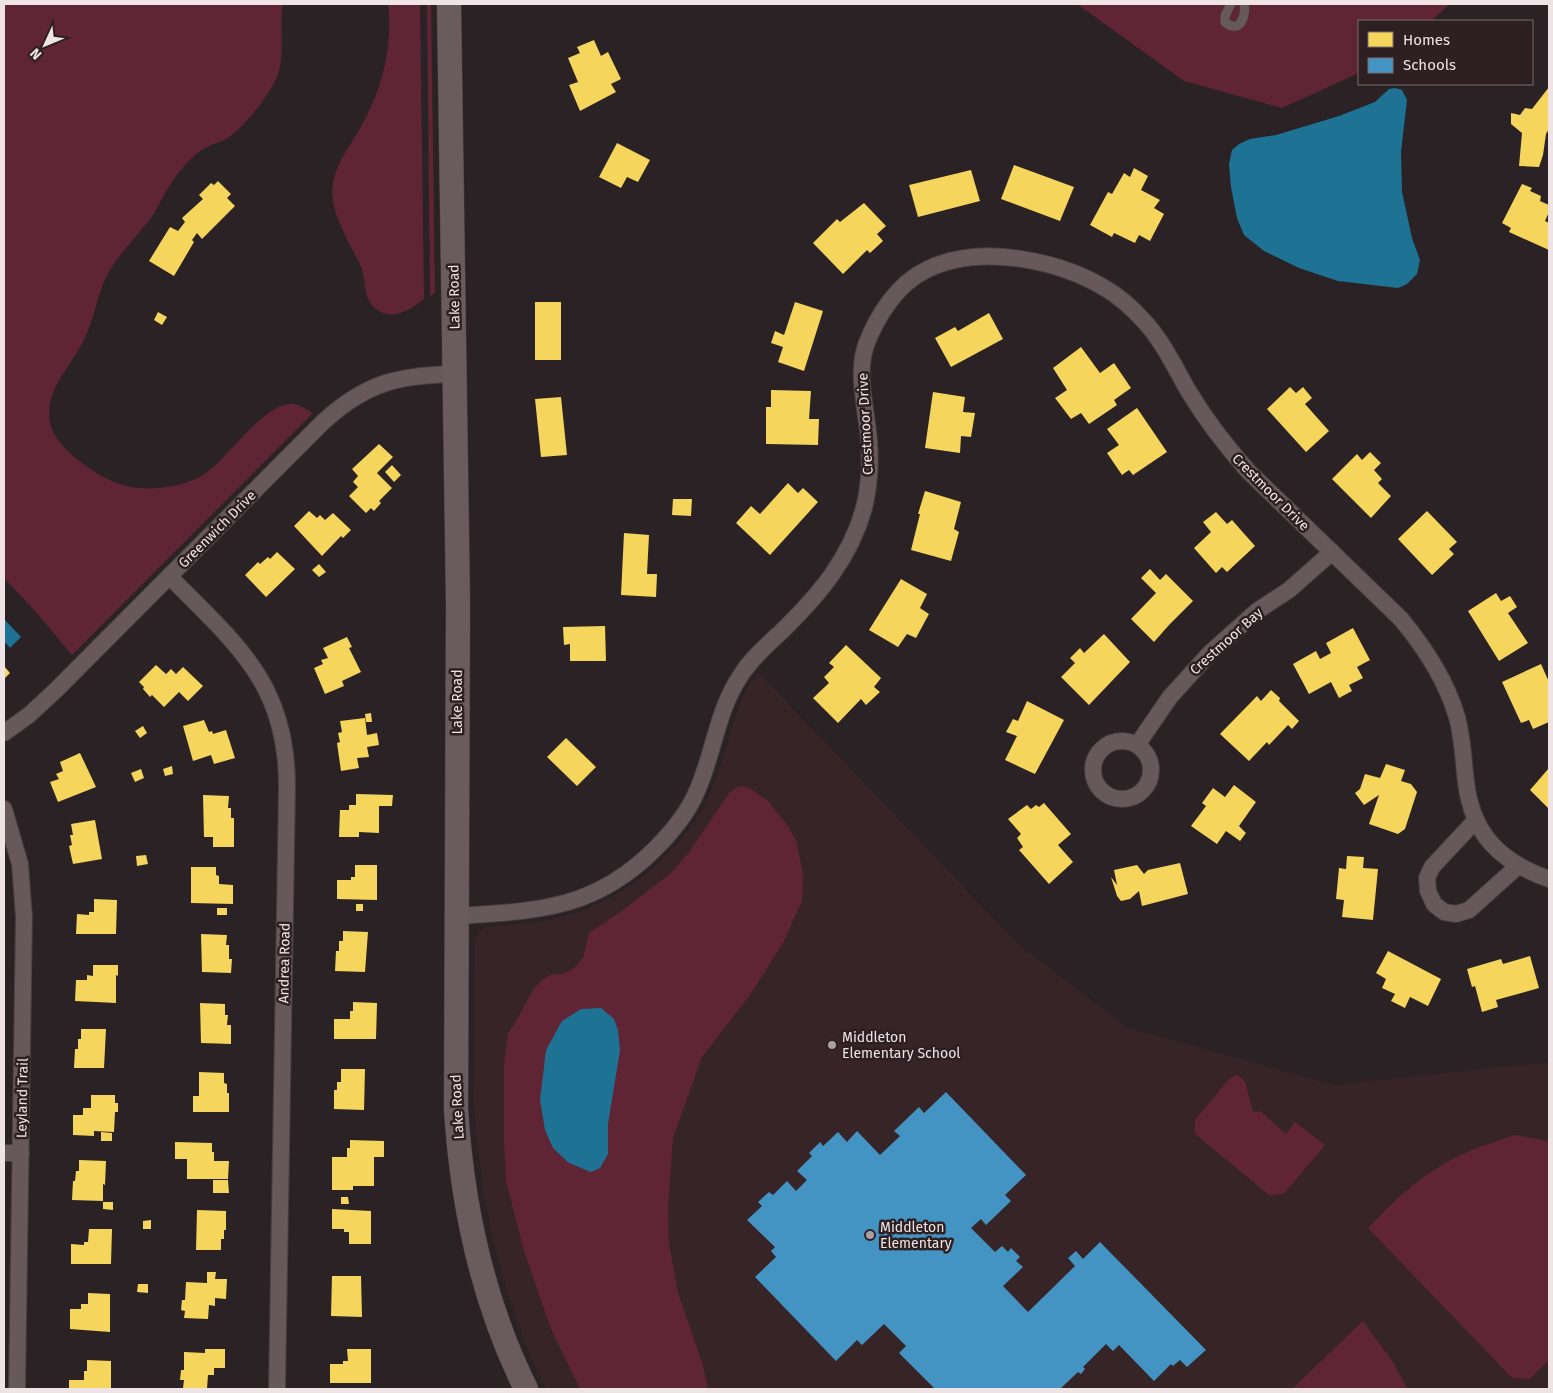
<svg xmlns="http://www.w3.org/2000/svg" width="1553" height="1393" font-family="'Fira Sans',sans-serif">
  <style>
    .built { fill: #372427 }
    .green { fill: #5f2534 }
    .water { fill: #1e7395 }
    .homes { fill: #f6d55c }
    .schools { fill: #4393c3 }
    .lines { fill: none; stroke-linecap: round; stroke-linejoin: round }
    .lane-casing { stroke: #453e40; stroke-width: 10 }
    .street-casing { stroke: #453e40; stroke-width: 18 }
    .secondary-casing { stroke: #453e40; stroke-width: 25 }
    .lane { stroke: #66585b; stroke-width: 9 }
    .street { stroke: #66585b; stroke-width: 16 }
    .secondary { stroke: #6a5b5e; stroke-width: 24 }
    .poi-dot { fill: #a9a0a1; stroke: #2d1f22; stroke-width: 2 }
    .labels { text-anchor: middle; stroke-width: 5; stroke-linejoin: round; paint-order: stroke }
    .street-label { font-size: 14px; fill: #eee4e5; stroke: #2d1f22 }
    .poi-label { font-size: 14px; fill: #eee4e5; stroke: #2d1f22; text-anchor: start }
  </style>
  <rect width="100%" height="100%" fill="#2a2224"/>
  <polygon class="built" points="759,673 1018,944 1128,1028 1334,1085 1549,1062 1549,1389 546,1389 526,1345 508,1295 494,1243 483,1190 476,1130 474,1103 475,939 479,932 486,927 541,922 582,911 616,895 637,881 657,865 684,836 702,811 718,774 741,700 748,687"/>
  <g class="green">
    <path d="M4 4H283C278 31 288 60 273 85 263 102 244 127 228 138 222 142 215 143 209 146 198 151 188 161 181 170 169 183 162 200 153 215 137 238 115 256 104 282 96 301 93 322 84 340 71 366 44 391 50 422 55 446 81 463 100 475 119 486 138 490 159 488 175 486 192 483 206 473 228 457 265 403 291 404 299 404 307 409 313 413L72 655 35 611 4 578Z"/>
    <path d="M388 4H420L424 299C410 310 392 322 376 309 362 298 367 282 361 267 351 245 337 225 333 201 328 169 351 147 364 121 383 86 393 44 388 4Z"/>
    <polygon points="427,4 431,4 435,293 430,296"/>
    <polygon points="1077,4 1450,4 1431,21 1359,21 1359,73 1282,108 1184,81"/>
    <polygon points="742,786 752,790 767,800 785,822 796,840 803,873 802,901 783,943 750,995 702,1057 673,1138 668,1206 669,1243 678,1293 703,1365 708,1389 580,1389 551,1329 524,1251 506,1181 504,1142 504,1064 508,1033 515,1023 533,990 541,981 550,975 563,974 573,969 583,958 589,933 623,910 671,873 690,851 729,793 735,788"/>
    <polygon points="1237,1075 1245,1081 1253,1112 1260,1111 1286,1134 1295,1122 1325,1145 1284,1194 1269,1195 1195,1134 1195,1120 1229,1079"/>
    <path d="M1515 1135 1549 1141V1360L1530 1379 1512 1378 1368 1228C1392 1203 1416 1179 1447 1162 1468 1150 1491 1143 1515 1135Z"/>
    <polygon points="1363,1321 1393,1362 1407,1389 1292,1389"/>
  </g>
  <g class="water">
    <polygon points="1395,88 1402,90 1407,100 1401,152 1402,192 1412,238 1420,260 1417,274 1407,284 1398,288 1338,281 1299,268 1264,251 1244,235 1237,218 1231,187 1229,164 1232,150 1239,144 1250,139 1276,135 1339,116 1375,102 1389,89"/>
    <polygon points="4,619 21,637 10,648 4,641"/>
    <polygon points="601,1008 614,1019 618,1030 620,1050 608,1124 608,1154 600,1168 591,1172 569,1163 553,1148 545,1130 540,1100 546,1050 562,1021 581,1009"/>
  </g>
  <g class="homes">
    <polygon points="594,40 601,56 608,52 621,79 611,84 616,92 580,111 569,85 578,82 568,58 580,53 577,47"/>
    <polygon points="1549,87 1549,129 1546,134 1543,155 1539,167 1519,166 1522,133 1511,124 1511,113 1520,115 1525,108 1532,109"/>
    <polygon points="617,143 650,160 638,182 627,177 621,188 599,177"/>
    <polygon points="1014,165 1074,187 1060,221 1001,199"/>
    <polygon points="1134,168 1148,176 1141,190 1160,200 1154,208 1164,214 1150,241 1139,235 1135,243 1114,233 1112,237 1090,225 1108,192 1112,194 1124,173 1130,177"/>
    <polygon points="971,170 980,201 918,217 909,185"/>
    <polygon points="218,181 231,194 227,198 235,206 202,239 197,233 192,240 194,242 174,276 149,261 170,227 178,231 185,222 182,218 203,199 199,195 211,183 214,185"/>
    <polygon points="1522,184 1532,188 1530,191 1541,196 1540,201 1549,205 1549,212 1545,221 1549,223 1549,250 1509,232 1511,228 1502,223"/>
    <polygon points="864,203 886,226 877,234 883,241 870,253 867,250 843,274 813,243 837,219 840,222"/>
    <rect x="535" y="302" width="26" height="58"/>
    <polygon points="795,302 823,311 804,371 778,362 783,347 771,343 775,331 784,335"/>
    <polygon points="158,312 167,317 162,325 154,320"/>
    <polygon points="989,313 1003,339 951,367 935,338 955,327 958,331"/>
    <polygon points="1081,347 1100,373 1114,363 1131,388 1114,400 1117,405 1089,424 1081,413 1071,419 1055,398 1067,390 1053,368"/>
    <polygon points="1290,387 1296,393 1303,387 1312,398 1305,404 1329,431 1306,452 1267,409"/>
    <polygon points="771,390 811,391 809,419 819,419 818,445 766,444 766,407 771,407"/>
    <polygon points="933,392 965,397 963,412 975,413 971,437 961,436 960,453 925,448"/>
    <polygon points="561,397 567,455 541,457 535,399"/>
    <polygon points="1137,408 1167,452 1133,475 1129,470 1122,475 1107,453 1119,445 1107,429"/>
    <polygon points="379,444 393,457 377,473 392,488 379,501 381,503 374,511 371,508 366,513 349,496 358,487 353,482 358,476 352,469"/>
    <polygon points="1370,452 1381,463 1374,470 1382,479 1378,483 1391,496 1371,518 1332,479 1357,454 1362,460"/>
    <polygon points="392,465 401,475 394,482 385,472"/>
    <polygon points="788,483 798,493 803,488 818,502 770,555 736,523 751,506 760,514"/>
    <polygon points="925,491 961,502 954,529 959,532 951,561 911,550 920,514 918,514"/>
    <polygon points="673,499 692,499 691,516 672,515"/>
    <polygon points="309,511 317,518 320,515 325,520 333,513 351,530 343,538 341,536 322,556 294,526"/>
    <polygon points="1427,511 1457,542 1449,549 1454,554 1432,575 1398,539"/>
    <polygon points="1216,512 1227,524 1232,520 1255,546 1227,572 1222,567 1216,573 1194,548 1211,532 1203,522"/>
    <polygon points="624,533 649,535 647,574 657,574 656,597 621,595"/>
    <polygon points="277,552 295,569 266,597 245,575 258,562 260,564 268,557 270,559"/>
    <polygon points="319,564 326,572 319,577 312,570"/>
    <polygon points="1150,569 1160,580 1166,574 1193,601 1169,625 1154,642 1131,619 1156,593 1141,578"/>
    <polygon points="901,579 927,594 920,608 929,614 916,638 907,634 898,647 869,630"/>
    <polygon points="1496,593 1501,601 1510,596 1517,607 1508,613 1528,643 1499,661 1468,611"/>
    <polygon points="605,626 606,661 570,661 570,644 564,645 563,627"/>
    <polygon points="1353,628 1370,660 1357,667 1363,678 1349,685 1352,691 1339,698 1331,682 1309,694 1293,664 1316,651 1320,659 1331,653 1326,643"/>
    <polygon points="1104,634 1130,662 1089,705 1061,677 1075,663 1070,658 1080,648 1084,653"/>
    <polygon points="347,637 352,647 349,648 361,672 342,681 344,686 325,694 314,668 323,664 321,660 328,658 323,648"/>
    <polygon points="846,645 881,678 874,687 880,692 866,705 861,699 838,723 813,698 829,683 824,677 834,667 829,663"/>
    <polygon points="1541,664 1549,682 1549,722 1533,729 1529,720 1521,723 1502,682"/>
    <polygon points="156,665 166,674 171,669 176,674 183,667 203,686 188,701 179,692 164,707 152,695 150,697 143,689 144,687 139,682"/>
    <polygon points="4,666 10,673 4,679"/>
    <polygon points="1271,690 1280,698 1279,701 1299,721 1292,729 1288,725 1269,745 1267,742 1249,761 1220,734 1257,696 1261,701"/>
    <polygon points="1027,701 1064,720 1035,774 1005,760 1017,736 1006,732 1013,719 1018,721"/>
    <polygon points="371,713 372,722 366,722 365,714"/>
    <polygon points="365,718 367,735 377,733 379,745 367,747 369,757 357,758 359,768 341,771 337,743 340,742 338,733 342,732 340,721"/>
    <polygon points="204,720 209,732 212,731 213,734 226,730 235,758 214,764 211,755 193,761 183,726"/>
    <polygon points="143,726 147,733 140,738 135,731"/>
    <polygon points="566,738 596,767 577,786 547,757"/>
    <polygon points="80,753 96,787 58,802 50,782 59,779 56,774 63,771 60,762"/>
    <polygon points="1386,764 1405,770 1401,781 1411,784 1417,792 1405,829 1398,834 1369,824 1379,795 1364,805 1355,793 1360,789 1365,774 1380,778"/>
    <polygon points="172,766 173,774 165,776 163,769"/>
    <polygon points="1549,768 1549,809 1530,790"/>
    <polygon points="141,769 144,778 135,782 131,773"/>
    <polygon points="1234,785 1256,802 1239,826 1246,833 1240,841 1226,831 1217,844 1191,826 1206,806 1202,803 1213,788 1225,797"/>
    <polygon points="356,794 393,795 392,806 379,806 379,833 359,832 359,837 339,837 340,810 349,810 349,805 356,805"/>
    <polygon points="203,795 229,796 228,808 231,808 231,818 234,818 234,847 213,847 213,837 204,837"/>
    <polygon points="1044,803 1071,834 1058,845 1073,862 1049,884 1019,850 1023,847 1017,838 1021,834 1008,819 1027,805 1031,809 1036,805 1039,807"/>
    <polygon points="95,820 102,859 73,864 69,846 72,845 70,835 73,835 71,824"/>
    <polygon points="146,855 148,864 137,866 136,856"/>
    <polygon points="1347,856 1364,857 1363,868 1378,869 1373,920 1342,917 1344,900 1336,899 1339,868 1346,869"/>
    <polygon points="1180,863 1188,894 1142,906 1139,891 1130,899 1121,901 1117,896 1111,877 1117,885 1114,870 1137,865 1144,874 1148,870"/>
    <polygon points="355,865 377,865 377,900 337,899 337,880 351,880 351,877 355,877"/>
    <polygon points="191,867 216,867 216,875 219,876 219,884 233,885 233,904 191,903"/>
    <polygon points="94,899 117,900 116,934 76,934 77,914 89,915 89,912 94,912"/>
    <rect x="356" y="904" width="7" height="7"/>
    <rect x="217" y="908" width="10" height="7"/>
    <polygon points="343,931 368,932 365,972 335,971 336,951 339,951 339,941 343,941"/>
    <polygon points="201,934 227,935 226,945 229,945 229,959 232,959 231,973 202,972"/>
    <polygon points="1388,951 1441,979 1428,1006 1410,997 1405,1008 1391,1001 1395,994 1382,988 1386,979 1376,973"/>
    <polygon points="1530,956 1539,988 1496,1000 1498,1007 1482,1012 1475,986 1472,987 1467,969 1501,959 1503,964"/>
    <polygon points="93,965 118,965 118,976 116,975 116,1003 75,1001 76,980 87,980 87,975 93,976"/>
    <polygon points="353,1002 377,1003 376,1039 334,1039 334,1019 350,1019 350,1011 353,1011"/>
    <polygon points="200,1003 225,1004 225,1015 228,1015 227,1025 231,1025 231,1044 201,1043"/>
    <polygon points="81,1029 106,1029 104,1068 74,1068 75,1049 78,1049 78,1039 81,1039"/>
    <polygon points="341,1069 365,1069 364,1110 334,1109 334,1090 337,1090 337,1082 341,1082"/>
    <polygon points="199,1072 224,1073 224,1083 227,1084 227,1093 229,1093 229,1112 193,1112 193,1096 199,1096"/>
    <polygon points="91,1095 115,1095 115,1103 118,1103 118,1112 115,1112 114,1132 94,1131 94,1136 73,1135 73,1115 83,1115 83,1108 91,1108"/>
    <polygon points="101,1132 112,1133 112,1141 101,1141"/>
    <polygon points="350,1140 384,1141 384,1157 374,1157 374,1186 353,1186 353,1190 332,1190 332,1157 347,1157 347,1148 350,1148"/>
    <polygon points="175,1142 212,1143 212,1152 214,1152 214,1161 229,1161 228,1179 187,1179 187,1159 175,1159"/>
    <polygon points="79,1160 106,1161 105,1185 103,1184 103,1201 72,1200 73,1181 75,1181 76,1171 79,1171"/>
    <polygon points="213,1180 228,1180 229,1193 213,1193"/>
    <polygon points="341,1197 348,1197 349,1204 341,1204"/>
    <polygon points="103,1202 113,1202 113,1210 103,1209"/>
    <polygon points="332,1209 371,1211 371,1244 349,1244 349,1232 344,1232 344,1229 332,1229"/>
    <polygon points="197,1210 226,1211 226,1230 224,1230 224,1239 221,1239 221,1250 196,1250"/>
    <polygon points="151,1220 151,1229 143,1229 143,1221"/>
    <polygon points="89,1229 112,1229 111,1264 71,1264 71,1244 84,1245 84,1242 88,1242"/>
    <polygon points="207,1272 216,1272 215,1279 227,1279 226,1299 215,1298 215,1306 209,1305 208,1319 184,1318 185,1311 181,1310 182,1300 185,1300 186,1282 207,1283"/>
    <polygon points="332,1276 361,1276 362,1317 331,1316"/>
    <polygon points="138,1284 148,1284 148,1293 137,1292"/>
    <polygon points="88,1293 110,1294 110,1332 70,1329 70,1309 81,1309 81,1304 88,1304"/>
    <polygon points="205,1349 225,1349 225,1368 214,1368 214,1375 208,1375 207,1389 183,1388 184,1380 180,1380 181,1370 184,1370 184,1352 205,1353"/>
    <polygon points="347,1349 371,1349 371,1383 330,1383 330,1364 343,1364 343,1361 348,1361"/>
    <polygon points="87,1360 111,1361 111,1389 69,1389 69,1380 84,1380 84,1371 87,1371"/>
  </g>
  <polygon class="schools" points="946,1092 1026,1175 1005,1195 1011,1201 986,1225 981,1219 971,1228 995,1252 1002,1246 1008,1252 1011,1248 1020,1257 1016,1261 1023,1267 1003,1286 1028,1312 1075,1266 1068,1258 1076,1251 1083,1259 1100,1242 1206,1350 1187,1367 1180,1360 1173,1366 1171,1364 1154,1381 1119,1345 1113,1351 1106,1344 1083,1367 1085,1369 1081,1374 1078,1372 1060,1389 935,1389 899,1353 906,1346 884,1324 862,1345 857,1340 836,1361 755,1277 776,1257 771,1251 775,1247 747,1220 762,1206 758,1202 769,1192 773,1195 787,1181 796,1191 807,1180 797,1171 812,1156 809,1153 820,1142 823,1146 838,1132 847,1142 857,1131 880,1155 900,1136 894,1131 919,1107 924,1113"/>
  <g class="lines">
    <g class="lane-casing">
      <path id="lane" d="M1231 4 1225 16V22C1240 35 1246 16 1244 4"/>
    </g>
    <g class="street-casing">
      <g id="street">
        <path d="M169 576C237 645 288 684 287 789L277 1389"/>
        <path d="M4 733 29 715 56 690 322 423C365 383 398 375 455 374"/>
        <circle cx="1122" cy="770" r="29"/>
        <polyline points="1137,745 1170,697 1209,654 1257,611 1289,590 1332,552"/>
        <polyline points="4,809 20,864 24,917 17,1389"/>
        <polyline points="1475,821 1432,867 1427,878 1428,891 1434,904 1444,912 1456,914 1469,910 1518,866"/>
        <path d="M456 916C537 911 594 910 655 849 672 832 688 813 697 791 714 753 717 710 741 675 751 659 767 645 781 632 818 596 850 559 864 508 871 479 871 446 866 417 863 392 858 369 866 345 877 316 897 284 926 270 979 243 1060 260 1108 290 1121 298 1133 309 1143 320 1163 341 1175 368 1189 392 1206 420 1226 446 1248 471L1401 619C1425 648 1445 678 1456 714 1463 736 1463 759 1466 782 1472 834 1500 862 1549 879"/>
        <polyline points="4,1153 21,1153"/>
      </g>
    </g>
    <g class="secondary-casing">
      <path id="secondary" d="M449 4 458 604 456 1109C462 1205 483 1302 526 1389"/>
    </g>
    <use href="#lane" class="lane"/>
    <use href="#street" class="street"/>
    <use href="#secondary" class="secondary"/>
  </g>
  <g class="poi-dot">
    <circle cx="832" cy="1045" r="5"/>
    <circle cx="870" cy="1235" r="5"/>
  </g>
  <g class="labels">
    <g class="street-label">
      <text transform="translate(454 297) rotate(-91)" y="5">Lake Road</text>
      <text transform="translate(865 424) rotate(-93)" y="5">Crestmoor Drive</text>
      <text transform="translate(1271 492) rotate(45)" y="5">Crestmoor Drive</text>
      <text transform="translate(217 529) rotate(-45)" y="5">Greenwich Drive</text>
      <text transform="translate(1226 641) rotate(-42)" y="5">Crestmoor Bay</text>
      <text transform="translate(457 702) rotate(-90)" y="5">Lake Road</text>
      <text transform="translate(284 963) rotate(-89)" y="5">Andrea Road</text>
      <text transform="translate(22 1098) rotate(-89)" y="5">Leyland Trail</text>
      <text transform="translate(457 1107) rotate(-93)" y="5">Lake Road</text>
    </g>
    <g class="poi-label">
      <text x="842" y="1042">Middleton<tspan x="842" dy="16">Elementary School</tspan></text>
      <text x="880" y="1232">Middleton<tspan x="880" dy="16">Elementary</tspan></text>
    </g>
  </g>
  <rect width="1553" height="1393" fill="none" stroke="#eee4e5" stroke-width="10"/>
  <rect x="1358" y="20" width="175" height="65" fill="#2d1f22" stroke="#7a6e70"/>
  <rect x="1368" y="32" width="25" height="15" fill="#f6d55c" stroke="#7a6e70"/>
  <text x="1403" y="45" font-size="15" fill="#eee4e5">Homes</text>
  <rect x="1368" y="58" width="25" height="15" fill="#4393c3" stroke="#7a6e70"/>
  <text x="1403" y="70" font-size="15" fill="#eee4e5">Schools</text>
  <g transform="translate(45 45) rotate(226)" stroke="#2d1f22" stroke-width="4" paint-order="stroke">
  <path d="M0-4L9 19L0 12L-9 19Z" fill="#eee4e5"/>
  <text y="-8" font-size="14" font-weight="bold" text-anchor="middle" fill="#eee4e5">N</text>
  </g>
</svg>
